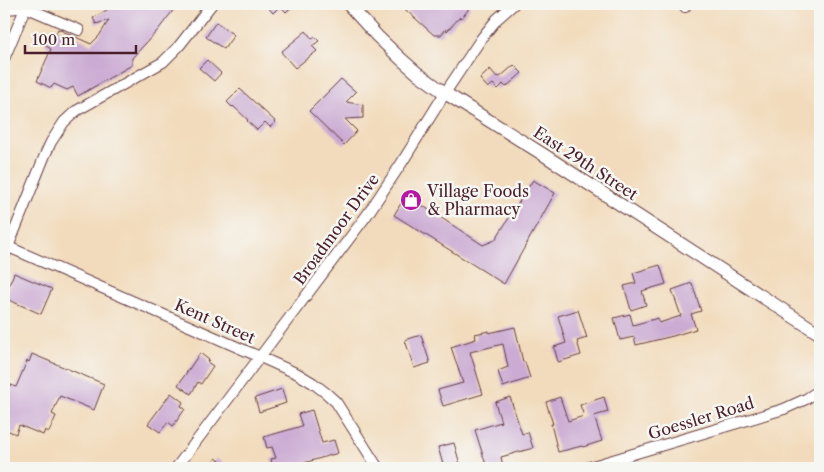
<svg xmlns="http://www.w3.org/2000/svg" width="824" height="472" font-family="'Libre Caslon Text',serif">
  <style>
    .building { fill: #cbaad3 }
    .lines { fill: none; stroke-linecap: round; stroke-linejoin: round }
    .minor-casing { stroke: #633b41; stroke-width: 12 }
    .major-casing { stroke: #633b41; stroke-width: 14 }
    .minor { stroke: #fff; stroke-width: 10 }
    .major { stroke: #fff; stroke-width: 12 }
    .labels { text-anchor: middle; stroke-width: 5; stroke-linejoin: round; paint-order: stroke }
    .street-label { font-size: 16px; fill: #4a1f2b; stroke: #f6f6f2 }
    .poi-label { font-size: 16px; fill: #4a1f2b; stroke: #f6f6f2; text-anchor: start }
  </style>
  <rect width="100%" height="100%" fill="#f6f6f2"/>
  <filter id="ink" filterUnits="userSpaceOnUse"><feTurbulence type="fractalNoise" baseFrequency=".02" numOctaves="2"/><feDisplacementMap in="SourceGraphic" scale="10" xChannelSelector="R" yChannelSelector="G"/><feConvolveMatrix kernelMatrix="1 2 1 2 8 2 1 2 1" color-interpolation-filters="sRGB"/></filter>
  <filter id="wash" filterUnits="userSpaceOnUse"><feTurbulence type="fractalNoise" baseFrequency=".0096" numOctaves="4" result="noise"/><feDisplacementMap in="SourceGraphic" scale="20" xChannelSelector="R" yChannelSelector="G"/><feGaussianBlur stdDeviation="1.12" result="paint"/><feColorMatrix in="noise" values="0 0 0 0 0 0 0 0 0 0 0 0 0 0 0 0 0 1.4 0 .05"/><feComposite in="paint" operator="in"/></filter>
  <g filter="url(#wash)">
    <rect width="100%" height="100%" fill="#f2dbbc"/>
    <g id="blocks">
      <g class="building">
        <polygon points="109,4 178,4 158,30 132,58 132,65 78,96 73,87 67,90 54,84 51,88 37,81 51,49 45,45 48,39 53,41 58,29 91,44 99,36 109,20 96,24 93,18 110,8"/>
        <polygon points="265,4 295,4 286,12 280,6 273,13"/>
        <polygon points="399,4 467,4 470,7 462,18 460,17 447,31 446,29 441,35 434,35"/>
        <polygon points="216,22 234,35 224,49 206,37"/>
        <polygon points="306,31 312,39 315,37 319,41 312,46 317,51 295,68 281,52"/>
        <polygon points="207,60 221,73 214,81 199,68"/>
        <polygon points="514,65 522,73 506,87 503,84 498,89 493,84 488,88 480,79 490,69 497,77 498,76 500,77"/>
        <polygon points="341,79 356,92 346,102 363,105 363,118 345,119 357,131 344,145 309,111"/>
        <polygon points="240,89 276,122 270,127 265,122 257,130 247,121 248,120 233,106 232,107 227,102"/>
        <polygon points="533,180 555,193 504,284 394,215 406,195 483,245 495,240"/>
        <polygon points="660,265 666,284 642,291 646,305 631,310 624,286 636,283 633,273"/>
        <polygon points="14,273 52,289 41,314 4,298"/>
        <polygon points="692,283 701,311 691,314 696,329 673,336 636,345 634,337 620,340 614,318 630,314 633,325 658,318 659,323 681,316 672,290"/>
        <polygon points="578,310 587,338 577,341 581,355 558,362 554,347 566,343 558,316"/>
        <polygon points="515,327 523,362 525,362 530,378 503,387 498,371 508,367 503,344 470,352 483,394 443,406 438,390 463,383 451,347 476,339 475,334 489,331 489,333"/>
        <polygon points="421,335 430,363 414,368 405,340"/>
        <polygon points="200,353 209,360 207,362 213,366 201,384 198,382 191,394 178,385"/>
        <polygon points="32,354 104,384 94,410 60,396 52,414 56,416 49,432 45,430 43,435 19,425 16,434 4,429 4,388 6,383 16,387 27,361 29,362"/>
        <polygon points="282,389 286,403 259,412 255,398"/>
        <polygon points="171,393 183,402 181,406 185,409 173,426 168,422 160,432 148,424"/>
        <polygon points="510,397 522,434 528,432 533,448 501,457 503,466 495,468 487,468 475,430 501,422 495,402"/>
        <polygon points="560,397 568,421 584,416 580,405 604,397 608,412 594,416 602,441 583,447 582,446 558,452 551,424 553,424 546,402"/>
        <polygon points="312,410 322,443 334,440 338,453 287,468 273,468 271,459 276,458 272,447 267,448 264,437 302,426 298,414"/>
        <polygon points="454,443 461,468 444,468 438,447"/>
        <polygon points="216,458 229,468 209,468"/>
      </g>
    </g>
  </g>
  <g filter="url(#ink)">
    <use href="#blocks" fill-opacity="0" stroke="#633b41" stroke-width="1"/>
    <g class="lines">
      <g class="minor-casing">
        <g id="minor">
          <polyline points="22,4 25,7 79,30"/>
          <polyline points="4,7 8,9 25,7"/>
          <polyline points="685,7 687,4"/>
          <polyline points="4,59 27,4"/>
          <polyline points="4,245 260,357 298,374 313,383 326,393 336,402 378,468"/>
          <polyline points="4,257 45,155 51,142 64,122 76,111 163,62 179,46 212,4"/>
          <polyline points="176,468 367,215 401,164 445,93 481,39 497,19 514,4"/>
          <polyline points="586,468 784,409 806,399 820,390"/>
        </g>
      </g>
      <g class="major-casing">
        <polyline id="major" points="348,4 377,36 401,59 417,73 445,93 544,155 820,334"/>
      </g>
      <use href="#minor" class="minor"/>
      <use href="#major" class="major"/>
    </g>
  </g>
  <defs>
    <g id="shop-disc" transform="scale(1.125)"><circle r="9.5" fill="#b5179e" stroke="#f6f6f2"/><path d="M-5-2.5h2.3a2.7 3.5 0 0 1 5.4 0H5L5.5 6h-11ZM-1.5-2.5h3a1.5 2.3 0 0 0-3 0Z" fill="#fff"/></g>
  </defs>
  <g fill-rule="evenodd">
    <use href="#shop-disc" x="411" y="200"/>
  </g>
  <g class="labels">
    <g class="street-label">
      <text transform="translate(586 163) rotate(33)" y="6">East 29th Street</text>
      <text transform="translate(336 229) rotate(-54)" y="6">Broadmoor Drive</text>
      <text transform="translate(215 321) rotate(24)" y="6">Kent Street</text>
      <text transform="translate(701 418) rotate(-17)" y="6">Goessler Road</text>
    </g>
    <g class="poi-label">
      <text x="427" y="197">Village Foods<tspan x="427" dy="18">&amp; Pharmacy</tspan></text>
    </g>
  </g>
  <rect width="824" height="472" fill="none" stroke="#f6f6f2" stroke-width="20"/>
  <path d="M25 45v8h111v-8" fill="none" stroke="#4a1f2b" stroke-width="2.5"/>
  <text x="32" y="45" font-size="15" fill="#4a1f2b" stroke="#f6f6f2" stroke-width="4" paint-order="stroke">100 m</text>
</svg>
